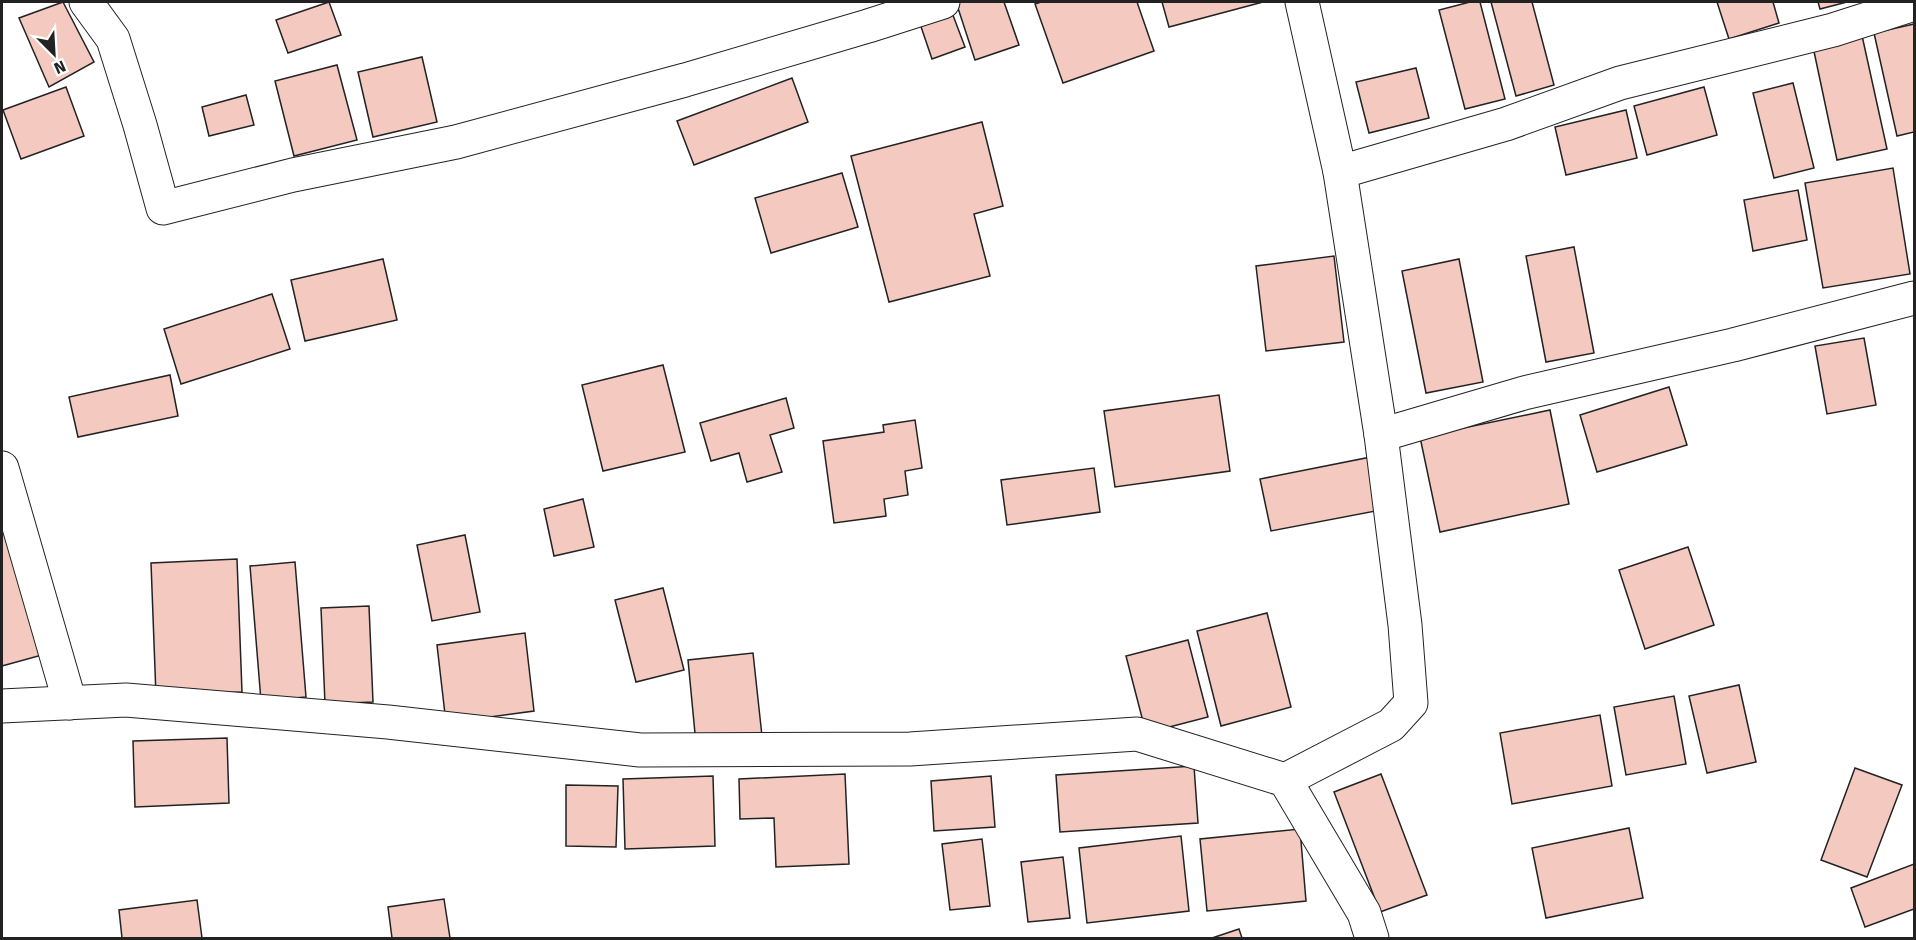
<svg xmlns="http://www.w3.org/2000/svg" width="1916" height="940" font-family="'Fira Sans',sans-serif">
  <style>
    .building { fill: #f3c9c0; stroke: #222; stroke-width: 1.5 }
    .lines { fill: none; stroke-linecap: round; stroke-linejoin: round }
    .minor-casing { stroke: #222; stroke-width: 35 }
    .minor { stroke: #fff; stroke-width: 33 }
  </style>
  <rect width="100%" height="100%" fill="#fff"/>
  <g class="building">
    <polygon points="63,2 94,62 49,87 19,18"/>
    <polygon points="329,2 341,35 288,53 276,20"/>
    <polygon points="948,2 965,47 932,59 916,12"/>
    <polygon points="956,2 1004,2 1019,45 975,60"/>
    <polygon points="1041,2 1137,2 1154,51 1063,83 1035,4"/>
    <polygon points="1162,2 1263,2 1169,27"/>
    <polygon points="1470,2 1480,2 1505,99 1465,109 1439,10"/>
    <polygon points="1491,2 1532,2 1554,85 1516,96"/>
    <polygon points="1717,2 1773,2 1779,23 1729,39"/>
    <polygon points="1818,2 1847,2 1820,9"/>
    <polygon points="1914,24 1914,132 1897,136 1874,33"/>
    <polygon points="1861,31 1887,149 1837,160 1812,42"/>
    <polygon points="422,57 437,122 373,137 358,72"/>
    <polygon points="337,65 357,140 294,156 275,81"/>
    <polygon points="1416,68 1429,118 1369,133 1356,82"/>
    <polygon points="792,78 808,122 694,165 677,121"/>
    <polygon points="1793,83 1814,168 1774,178 1753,93"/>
    <polygon points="66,87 84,136 21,159 3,110"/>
    <polygon points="1704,87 1717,135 1647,155 1634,106"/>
    <polygon points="246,95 254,125 209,136 202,107"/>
    <polygon points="1626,110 1637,158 1566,175 1555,127"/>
    <polygon points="982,122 1003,206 974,214 990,276 889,302 851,156"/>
    <polygon points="1893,168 1910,274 1823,288 1805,183"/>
    <polygon points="842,173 858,227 771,253 755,198"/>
    <polygon points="1798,190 1807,240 1753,251 1744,200"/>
    <polygon points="1574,247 1594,353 1546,362 1526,256"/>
    <polygon points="1334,256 1344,342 1266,351 1256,266"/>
    <polygon points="383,259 397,320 305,341 291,280"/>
    <polygon points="1459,259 1483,382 1426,393 1402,271"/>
    <polygon points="272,294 290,349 181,384 164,329"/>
    <polygon points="1864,338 1876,405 1827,414 1815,346"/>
    <polygon points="663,365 685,452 603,471 582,385"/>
    <polygon points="170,375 178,416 78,437 69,397"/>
    <polygon points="1669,387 1687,445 1597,472 1580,415"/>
    <polygon points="1219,395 1230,471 1115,487 1104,411"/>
    <polygon points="786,398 794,428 770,435 782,472 747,482 739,453 711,461 700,423"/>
    <polygon points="1550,410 1569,504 1440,532 1420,437"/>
    <polygon points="915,420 922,468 905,471 908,495 884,499 886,516 834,523 823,441 884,432 883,425"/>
    <polygon points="1371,457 1381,510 1271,531 1260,479"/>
    <polygon points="1094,468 1100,512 1007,525 1001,480"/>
    <polygon points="583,499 594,547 554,556 544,509"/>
    <polygon points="2,501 42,655 2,666"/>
    <polygon points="465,535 480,612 432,621 417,545"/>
    <polygon points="1688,547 1714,625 1645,649 1619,570"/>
    <polygon points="237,559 242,692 156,696 151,563"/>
    <polygon points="295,562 306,697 261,701 250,566"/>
    <polygon points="663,588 684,670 636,682 615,600"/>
    <polygon points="369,606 373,702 325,704 321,608"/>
    <polygon points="1267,613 1291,707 1221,726 1197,631"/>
    <polygon points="525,633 534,711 446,723 437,645"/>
    <polygon points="1188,640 1208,717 1146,733 1126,656"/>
    <polygon points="753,653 762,736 696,744 688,660"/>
    <polygon points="1739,685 1756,762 1707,773 1689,696"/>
    <polygon points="1674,696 1686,764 1626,775 1614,707"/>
    <polygon points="1600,715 1612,786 1512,804 1500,733"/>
    <polygon points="227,738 229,803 135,807 133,741"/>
    <polygon points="1194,766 1198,823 1060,832 1056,775"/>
    <polygon points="1855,768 1902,785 1867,877 1821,860"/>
    <polygon points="845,774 849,864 776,867 774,818 740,819 739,779"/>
    <polygon points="1381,774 1427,895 1380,912 1334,792"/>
    <polygon points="713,776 715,846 625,849 623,779"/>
    <polygon points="991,776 995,827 934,831 931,781"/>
    <polygon points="566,785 618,786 616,847 566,846"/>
    <polygon points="1629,828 1643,898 1546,918 1532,848"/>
    <polygon points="1300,829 1306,901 1207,911 1200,839"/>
    <polygon points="1181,836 1189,911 1087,923 1079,848"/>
    <polygon points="982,839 990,906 950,910 942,844"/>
    <polygon points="1063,857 1070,918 1028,922 1021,862"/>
    <polygon points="1914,864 1914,909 1865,927 1851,888"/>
    <polygon points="444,899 450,938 392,938 388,907"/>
    <polygon points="197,900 202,938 122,938 119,910"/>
    <polygon points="1239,929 1242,938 1212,938"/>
  </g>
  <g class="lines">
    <g class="minor-casing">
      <g id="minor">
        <polyline points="86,2 113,39 140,125 163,208 293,175 456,142 685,80 868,26 943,2"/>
        <polyline points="1340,172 1506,124 1620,83 1833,30 1914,4"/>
        <polyline points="1381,435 1524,393 1733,345 1914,298"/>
        <polyline points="2,468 70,703"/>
        <polyline points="2,706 126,700 388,722 640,750 910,749 1137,734 1285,780 1364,913 1372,938"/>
        <polyline points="1285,780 1391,725 1411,703 1405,625 1381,435 1340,172 1302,2"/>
      </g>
    </g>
    <use href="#minor" class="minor"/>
  </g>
  <rect width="1916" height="940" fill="none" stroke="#222222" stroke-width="6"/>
  <g transform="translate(54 54) rotate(156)" stroke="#ffffff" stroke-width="4.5" paint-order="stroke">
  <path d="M0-4.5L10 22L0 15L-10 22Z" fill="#222222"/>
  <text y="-9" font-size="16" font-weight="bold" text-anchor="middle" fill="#222222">N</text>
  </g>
</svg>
